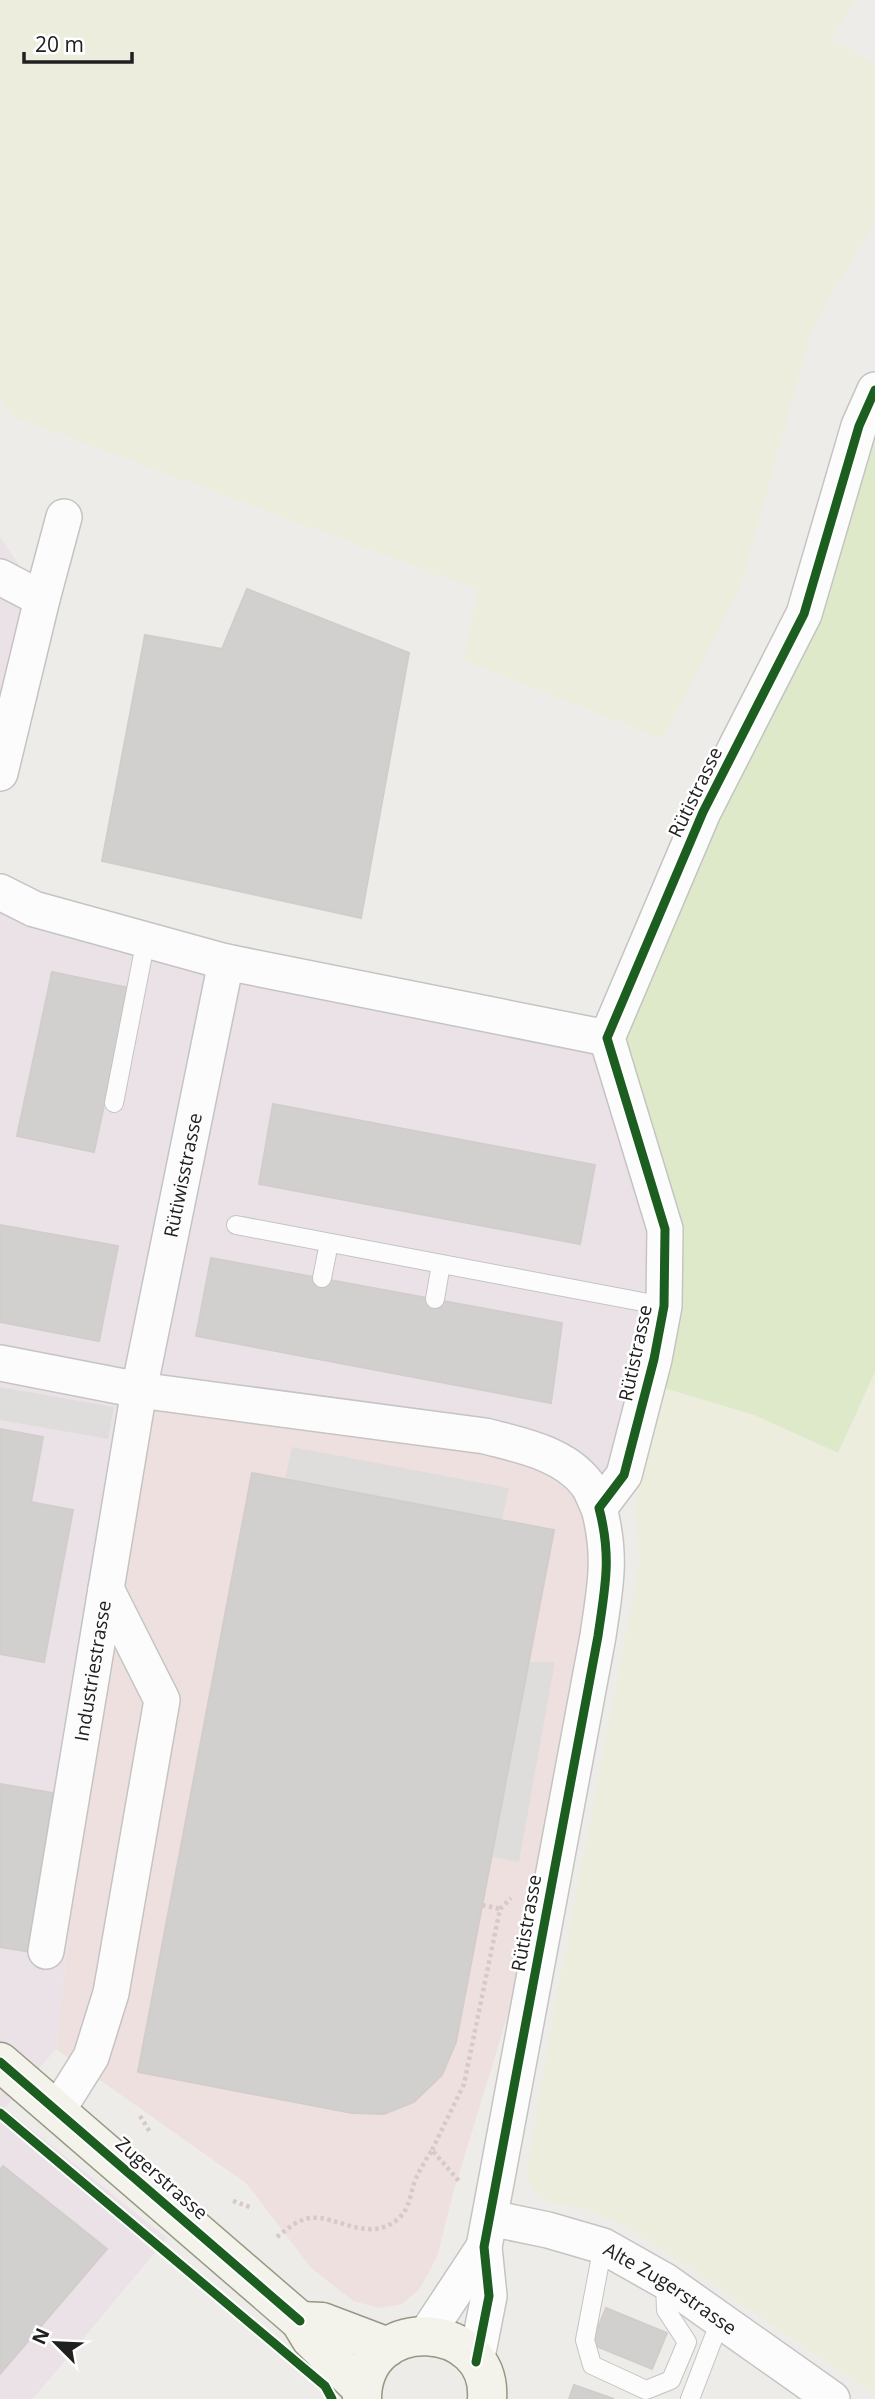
<svg xmlns="http://www.w3.org/2000/svg" width="875" height="2399" font-family="'Open Sans',sans-serif">
  <style>
    .commercial { fill: #efe0e0 }
    .industrial { fill: #ebe2e8 }
    .farmland { fill: #ededdd }
    .grass { fill: #dee9ca }
    .parking { fill: #dedddc }
    .building { fill: #d2d0ce; stroke: #d1cdca; stroke-width: 2 }
    .lines { fill: none; stroke-linecap: round; stroke-linejoin: round }
    .service-casing { stroke: #c5c4c3; stroke-width: 20 }
    .minor-casing { stroke: #c5c4c3; stroke-width: 38 }
    .secondary-casing { stroke: #979782; stroke-width: 41 }
    .path { stroke: #d7c9c8; stroke-width: 4.5; stroke-dasharray: 3.5 3.5; stroke-linecap: butt }
    .service { stroke: #fcfcfc; stroke-width: 18 }
    .minor { stroke: #fcfcfc; stroke-width: 35 }
    .secondary { stroke: #f3f3ec; stroke-width: 38 }
    .cycleway-casing { stroke: #fff; stroke-width: 13 }
    .cycleway { stroke: #1b5e20; stroke-width: 9 }
    .labels { text-anchor: middle; stroke-width: 5; stroke-linejoin: round; paint-order: stroke }
    .street-label { font-size: 19px; fill: #202020; stroke: #fff }
  </style>
  <rect width="100%" height="100%" fill="#eeece9"/>
  <polygon class="commercial" points="139,1390 528,1447 604,1511 557,1854 452,2197 437,2257 419,2290 402,2304 379,2308 353,2301 311,2268 247,2184 56,2049 106,1589"/>
  <g class="industrial">
    <polygon points="0,537 42,599 0,773"/>
    <polygon points="0,892 607,1038 664,1306 599,1508 566,1464 139,1390 106,1589 56,2049 5,2108 167,2238 33,2399 0,2399"/>
  </g>
  <g class="farmland">
    <polygon points="0,0 856,0 831,39 875,64 875,222 812,329 742,582 663,739 463,660 479,590 14,417 0,400"/>
    <polygon points="875,1372 875,2395 683,2263 624,2225 586,2210 549,2202 533,2189 526,2173 553,2016 639,1565 638,1533 634,1511 664,1388 754,1415 838,1453"/>
  </g>
  <polygon class="grass" points="875,390 875,1372 838,1453 754,1415 664,1388 664,1306 607,1038 804,614"/>
  <g class="parking">
    <polygon points="0,1387 114,1407 108,1439 0,1420"/>
    <polygon points="292,1447 509,1488 502,1521 285,1480"/>
    <polygon points="529,1662 555,1662 519,1862 492,1857"/>
  </g>
  <g class="building">
    <polygon points="247,589 409,653 361,918 102,861 145,635 222,649"/>
    <polygon points="52,972 129,988 94,1152 17,1136"/>
    <polygon points="273,1104 595,1165 580,1244 259,1184"/>
    <polygon points="0,1225 118,1246 99,1341 0,1322"/>
    <polygon points="211,1258 562,1323 551,1403 196,1336"/>
    <polygon points="0,1429 43,1437 31,1502 73,1510 44,1662 0,1654"/>
    <polygon points="252,1473 554,1530 456,2042 442,2075 414,2102 384,2114 352,2113 138,2072"/>
    <polygon points="0,1784 65,1795 37,1953 0,1947"/>
    <polygon points="3,2166 107,2249 0,2374 0,2170"/>
    <polygon points="606,2308 667,2333 652,2369 591,2344"/>
    <polygon points="574,2385 614,2399 569,2399"/>
  </g>
  <g class="lines">
    <g class="service-casing">
      <g id="service">
        <polyline points="114,1103 146,939"/>
        <polyline points="236,1225 664,1306"/>
        <polyline points="322,1278 329,1243"/>
        <polyline points="435,1299 441,1264"/>
        <polyline points="603,2246 585,2340 592,2365 646,2390 671,2380 687,2342 666,2310 665,2281"/>
        <polyline points="690,2399 720,2321"/>
      </g>
    </g>
    <g class="minor-casing">
      <g id="minor">
        <polyline points="0,577 42,599 0,773"/>
        <polyline points="42,599 64,517"/>
        <polyline points="0,892 34,909 226,962 607,1038"/>
        <path d="M0 1363 139 1390 485 1436C519 1445 564 1453 587 1484 592 1490 595 1501 599 1508"/>
        <path id="s1" d="M46 1951 139 1390 226 962"/>
        <polyline points="57,2111 91,2057 111,1993 162,1700 106,1589"/>
        <path id="s2" d="M490 2218 548 2230 603 2246 665 2281 832 2399"/>
        <polyline points="426,2335 484,2247"/>
        <path d="M476 2362 489 2296 484 2247 598 1636C605 1587 612 1558 599 1508L624 1475 654 1359 664 1306 665 1229 607 1038 703 812 804 614 859 426 875 390"/>
      </g>
    </g>
    <g class="secondary-casing">
      <g id="secondary">
        <polyline points="0,2062 300,2321 311,2339 362,2389"/>
        <polyline points="300,2321 322,2322 388,2347"/>
        <path d="M362 2399C362 2311 493 2320 487 2399"/>
      </g>
    </g>
    <g class="path">
      <polyline points="482,1905 500,1909"/>
      <polyline points="140,2116 150,2132"/>
      <polyline points="432,2150 464,2084 500,1909 511,1898"/>
      <polyline points="233,2201 253,2208"/>
      <path d="M277 2237C287 2229 297 2220 310 2218 335 2214 370 2245 399 2218 412 2206 410 2188 418 2174 422 2166 427 2158 432 2150L459 2181"/>
    </g>
    <use href="#service" class="service"/>
    <use href="#minor" class="minor"/>
    <use href="#secondary" class="secondary"/>
    <g class="cycleway-casing">
      <g id="cycleway">
        <polyline points="0,2062 300,2321"/>
        <polyline points="0,2113 325,2386 332,2399"/>
        <path d="M476 2362 489 2296 484 2247 598 1636C605 1587 612 1558 599 1508L624 1475 654 1359 664 1306 665 1229 607 1038 703 812 804 614 859 426 875 390"/>
      </g>
    </g>
    <use href="#cycleway" class="cycleway"/>
  </g>
  <g class="labels">
    <g class="street-label">
      <text transform="translate(695 792) rotate(-64)" y="7">Rütistrasse</text>
      <text dy="7" stroke="none"><textPath href="#s1" startOffset="788">Rütiwisstrasse</textPath></text>
      <text transform="translate(635 1353) rotate(-78)" y="7">Rütistrasse</text>
      <text dy="7" stroke="none"><textPath href="#s1" startOffset="284">Industriestrasse</textPath></text>
      <text transform="translate(526 1923) rotate(-80)" y="7">Rütistrasse</text>
      <text transform="translate(162 2178) rotate(41)" y="7">Zugerstrasse</text>
      <text dy="7" stroke="none"><textPath href="#s2" startOffset="196">Alte Zugerstrasse</textPath></text>
    </g>
  </g>
  <g transform="translate(56 2343) rotate(294)" stroke="#ffffff" stroke-width="5" paint-order="stroke">
  <path d="M0-5L12 26L0 18L-12 26Z" fill="#202020"/>
  <text y="-10" font-size="19" font-weight="bold" text-anchor="middle" fill="#202020">N</text>
  </g>
  <path d="M24 52v10h108v-10" fill="none" stroke="#202020" stroke-width="3.5"/>
  <text x="35" y="52" font-size="21" fill="#202020" stroke="#ffffff" stroke-width="5" paint-order="stroke">20 m</text>
</svg>
